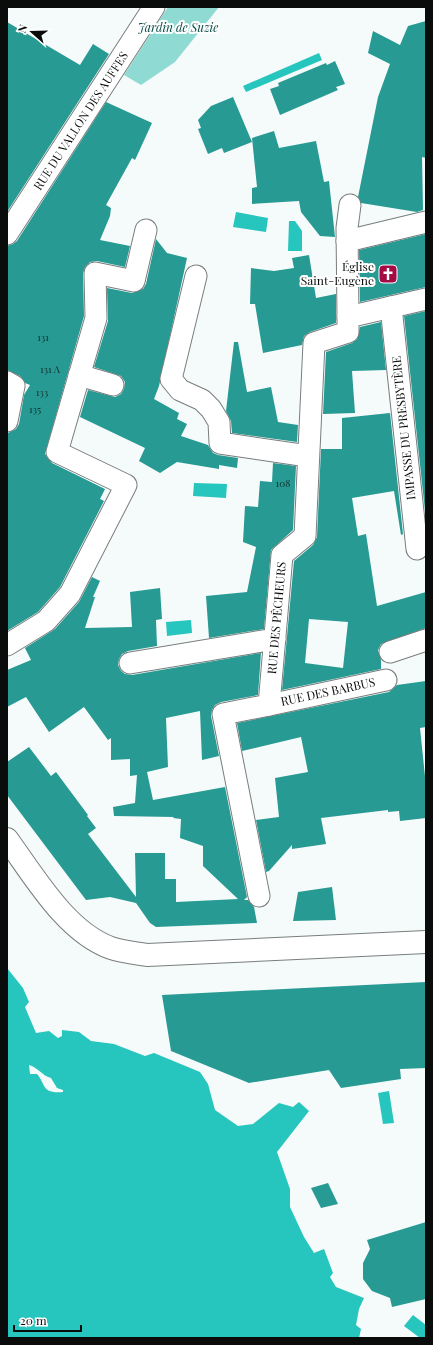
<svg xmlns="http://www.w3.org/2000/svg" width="433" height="1345" font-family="'Playfair Display',serif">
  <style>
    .green { fill: #90dad4 }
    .water { fill: #26c5bd; fill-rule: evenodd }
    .building { fill: #279a93; fill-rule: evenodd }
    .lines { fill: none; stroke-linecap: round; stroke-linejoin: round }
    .street-casing { stroke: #787e7d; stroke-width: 23 }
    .secondary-casing { stroke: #787e7d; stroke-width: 24 }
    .street { stroke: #fff; stroke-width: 21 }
    .secondary { stroke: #fff; stroke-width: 22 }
    .labels { text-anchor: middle; stroke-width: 4; stroke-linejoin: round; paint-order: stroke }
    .number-label { font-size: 10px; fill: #11302e }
    .park-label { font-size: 12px; font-style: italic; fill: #064945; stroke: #fff }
    .street-label { font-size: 12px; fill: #0a0c0c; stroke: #fff }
    .poi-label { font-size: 12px; fill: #0a0c0c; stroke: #fff; text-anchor: end }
  </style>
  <rect width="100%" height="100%" fill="#f4fbfa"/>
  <polygon class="green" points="168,7 219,7 175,62 141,85 124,75"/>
  <g class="water">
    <polygon points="319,53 322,60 246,92 243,86"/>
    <polygon points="236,212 268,218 266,232 233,227"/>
    <polygon points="289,221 295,221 302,231 302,251 288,251"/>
    <polygon points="194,483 227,484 226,498 193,496"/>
    <polygon points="191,620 192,633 167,636 166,622"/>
    <path d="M7 968 23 988 29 1002 25 1007 36 1033 49 1031 58 1038 62 1036V1030L79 1032 91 1041 114 1044 145 1056 154 1053 200 1072 208 1084 215 1110 238 1126 253 1124 279 1103 293 1107 299 1102 309 1111 277 1152 290 1189V1207L304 1237 314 1253 324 1249 333 1273 330 1277 336 1287 364 1298 359 1309 356 1325 361 1329 359 1338H7ZM29 1065C39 1068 41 1075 51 1078L57 1088 63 1090V1092C41 1094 46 1084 37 1074H30Z"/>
    <polygon points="389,1091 394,1123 383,1124 378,1093"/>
    <polygon points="413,1315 426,1325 426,1338 420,1338 404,1326"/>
  </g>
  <g class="building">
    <polygon points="426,21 426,158 422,157 423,210 417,212 361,203 358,197 378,97 390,64 368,53 373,31 400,45 408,26"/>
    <polygon points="7,22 80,65 93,44 109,54 7,212"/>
    <polygon points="335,61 345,84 336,87 338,90 280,115 270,89 279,86 278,83 326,63 327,65"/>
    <polygon points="233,97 252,142 224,153 222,148 208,154 198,129 201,128 198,120 211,106"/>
    <polygon points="106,102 152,123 135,160 132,158 106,205 111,208 110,216 100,240 130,246 125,267 97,261 90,262 85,267 83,273 84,316 45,454 52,463 105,489 100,499 104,501 60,587 38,612 7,631 7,435 8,433 16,429 19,424 24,395 30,385 25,383 20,376 7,370 7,246 13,244 17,241"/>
    <polygon points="274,131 279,148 316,141 324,182 329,181 335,237 320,236 301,212 299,201 252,204 252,188 257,187 252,138"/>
    <polygon points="426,234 426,287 360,302 359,250"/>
    <polygon points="156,239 167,253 187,258 159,386 154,399 179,413 177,419 187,424 181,436 208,445 213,453 218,455 238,458 237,468 219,465 219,469 177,462 160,473 139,461 145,448 80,417 88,390 115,397 121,394 124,389 125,382 121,376 94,367 108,321 107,288 132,293 143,289 146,284"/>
    <polygon points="309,255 316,298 336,294 336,323 310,332 304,336 302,345 263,353 255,304 250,304 251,268 274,271 294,268 292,258"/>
    <polygon points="426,311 426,520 404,316"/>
    <polygon points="381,322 386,370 352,371 355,413 323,414 326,352 352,343 357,339 360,327"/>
    <polygon points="234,342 238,342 247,392 271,387 278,422 298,425 297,442 232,433 231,421 226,411"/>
    <path d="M390 413 403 534 401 535 394 491 352 498 358 536 366 534 377 606 426 592V628L381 644 378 650 381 660V669L282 690 294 561 313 545 317 537 321 449H342V418ZM309 619 348 622 343 668 305 663Z"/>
    <polygon points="273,463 296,466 293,530 271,550 264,629 209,638 206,596 247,592 256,547 243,542 245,506 258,507 260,481 272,482"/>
    <polygon points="92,577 100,581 93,597 95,597 85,628 132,627 130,592 160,588 162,619 156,620 157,646 128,651 122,654 119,659 118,665 121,671 125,674 132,675 261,653 258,695 221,702 215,705 212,710 211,716 219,756 202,760 200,711 166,718 168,767 147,772 153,800 225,787 247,897 244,900 248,900 254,907 257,923 156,927 150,923 136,903 110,897 86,900 7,795 7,762 29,747 51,776 56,772 88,815 87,816 96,828 88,834 136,897 135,853 165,853 165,879 176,879 176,902 238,899 203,866 203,846 180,838 181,819 173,818 174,817 114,816 113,807 135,803 137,775 130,776 130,759 111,760 111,738 108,740 84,707 49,732 26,697 7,707 7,670 31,660 25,648 55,629 79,602"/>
    <polygon points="426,681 426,727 420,728 426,786 426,818 400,821 399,811 388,812 388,810 321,818 326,844 292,849 292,845 269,871 266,872 256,820 279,817 275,778 308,772 301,737 242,751 237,723 389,692 397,685"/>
    <polygon points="332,887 336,920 293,921 298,892"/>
    <polygon points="426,982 426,1068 400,1069 401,1079 341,1088 329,1070 249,1083 171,1051 162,995"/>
    <polygon points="328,1183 338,1204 321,1208 311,1188"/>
    <polygon points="426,1222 426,1299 392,1307 390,1298 372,1291 363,1279 363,1263 370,1249 367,1240"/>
  </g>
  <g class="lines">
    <g class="street-casing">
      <g id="street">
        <polyline points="7,234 154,7"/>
        <polyline points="347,241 426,222"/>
        <polyline points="196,276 171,379 180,390 202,400 211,409 219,422 220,443 308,456"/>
        <polyline points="391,307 417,549"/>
        <polyline points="348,317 347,228 350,205"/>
        <polyline points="79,375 113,385"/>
        <polyline points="7,382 14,386 7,421"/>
        <polyline points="7,645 46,621 70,594 126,485 57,452 96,318 95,273 134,281 146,230"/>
        <polyline points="390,652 426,640"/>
        <polyline points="130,663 275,639"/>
        <polyline points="269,705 386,680"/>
        <polyline points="259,896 223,714 269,705 282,555 305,536 314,343 348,332 348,317 426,299"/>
      </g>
    </g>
    <g class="secondary-casing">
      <path id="secondary" d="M7 839C34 876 66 932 111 948 123 952 135 953 147 955L426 942"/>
    </g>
    <use href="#street" class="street"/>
    <use href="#secondary" class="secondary"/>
  </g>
  <defs>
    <g id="church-square" transform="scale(1)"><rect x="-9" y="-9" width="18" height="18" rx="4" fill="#a40b44" stroke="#fff"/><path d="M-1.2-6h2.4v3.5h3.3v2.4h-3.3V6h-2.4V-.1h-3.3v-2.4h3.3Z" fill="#fff"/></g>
  </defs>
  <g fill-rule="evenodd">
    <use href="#church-square" x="388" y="274"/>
  </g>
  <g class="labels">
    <g class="number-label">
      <text x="43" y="341">131</text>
      <text x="50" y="373">131 A</text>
      <text x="42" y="396">133</text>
      <text x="35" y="413">135</text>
      <text x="283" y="487">108</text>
    </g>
    <g class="park-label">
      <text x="178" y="32">Jardin de Suzie</text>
    </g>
    <g class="street-label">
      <text transform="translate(81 121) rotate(-57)" y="4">RUE DU VALLON DES AUFFES</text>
      <text transform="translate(404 428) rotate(-96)" y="4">IMPASSE DU PRESBYTÈRE</text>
      <text transform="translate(277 618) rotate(-85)" y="4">RUE DES PÊCHEURS</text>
      <text transform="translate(328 692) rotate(-12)" y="4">RUE DES BARBUS</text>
    </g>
    <g class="poi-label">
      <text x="374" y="271">Église<tspan x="374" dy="14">Saint-Eugène</tspan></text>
    </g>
  </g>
  <rect width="433" height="1345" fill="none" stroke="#0a0c0c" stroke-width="16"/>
  <g transform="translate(32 32) rotate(290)" stroke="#ffffff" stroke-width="3" paint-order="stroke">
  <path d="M0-3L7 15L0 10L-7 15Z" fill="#0a0c0c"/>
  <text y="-6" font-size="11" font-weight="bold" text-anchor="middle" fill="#0a0c0c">N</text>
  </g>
  <path d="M14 1325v6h67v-6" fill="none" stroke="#0a0c0c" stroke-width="2"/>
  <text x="20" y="1325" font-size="12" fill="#0a0c0c" stroke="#ffffff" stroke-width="3" paint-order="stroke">20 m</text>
</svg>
